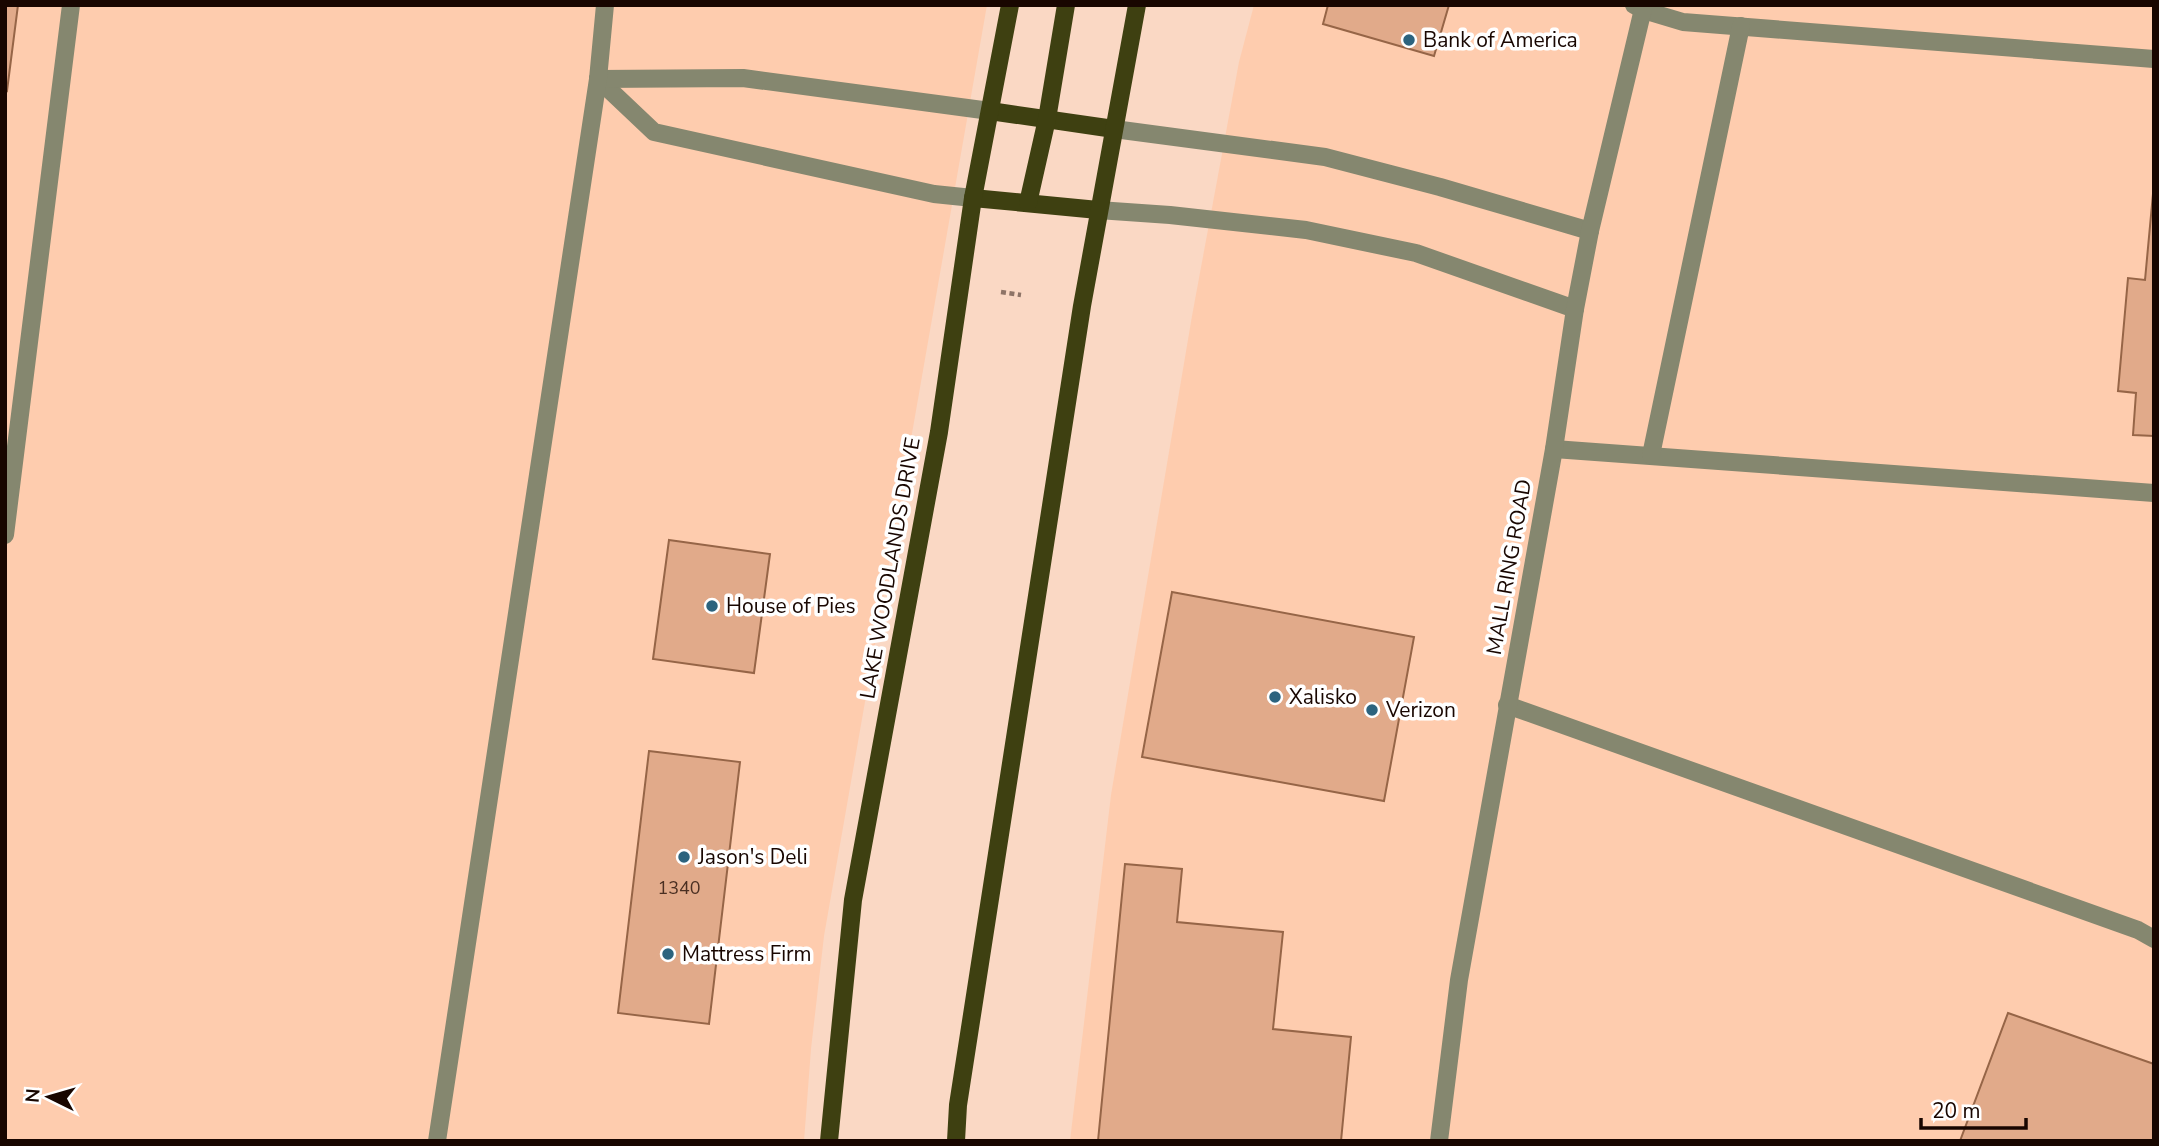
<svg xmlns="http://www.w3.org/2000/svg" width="2159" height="1146" font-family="'Nunito Sans',sans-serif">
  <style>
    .built { fill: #feccae }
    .building { fill: #e1aa8a; stroke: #966547; stroke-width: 2 }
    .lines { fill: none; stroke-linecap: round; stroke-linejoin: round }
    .path { stroke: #8e7467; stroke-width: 4.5; stroke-dasharray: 5 3.5; stroke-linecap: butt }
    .minor { stroke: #85876f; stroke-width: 18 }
    .major { stroke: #3e4011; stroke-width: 18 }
    .poi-dot { fill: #2c637e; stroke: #fff; stroke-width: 2.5 }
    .labels { text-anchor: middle; stroke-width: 7; stroke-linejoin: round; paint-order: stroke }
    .number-label { font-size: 18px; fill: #4a2f22 }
    .poi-label { font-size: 21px; fill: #180600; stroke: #fff; text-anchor: start }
    .street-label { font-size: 21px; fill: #180600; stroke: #fff }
  </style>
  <rect width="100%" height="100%" fill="#fad8c4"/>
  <g class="built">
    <polygon points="5,5 987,5 824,936 811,1049 804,1141 5,1141"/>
    <polygon points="1254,5 2154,5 2154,1141 1070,1141 1111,795 1192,316 1239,62"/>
  </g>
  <g class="building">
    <polygon points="5,5 18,5 7,91 5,90"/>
    <polygon points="1328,5 1449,5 1434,56 1323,24"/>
    <polygon points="2154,183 2154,436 2133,435 2136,393 2118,391 2128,278 2145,280"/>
    <polygon points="669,540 770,554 754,673 653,659"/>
    <polygon points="1172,592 1414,637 1384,801 1142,757"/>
    <polygon points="649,751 740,762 709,1024 618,1013"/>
    <polygon points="1125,864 1182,869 1177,922 1283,932 1273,1029 1351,1037 1341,1141 1098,1141"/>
    <polygon points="2008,1013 2154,1064 2154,1141 1960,1141"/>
  </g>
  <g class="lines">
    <polyline class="path" points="1001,292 1021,295"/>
    <g class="minor">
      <polyline points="1634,5 1643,10 1683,22 2154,59"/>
      <polyline points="598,79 654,132 934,194 973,198"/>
      <polyline points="598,79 743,78 990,111"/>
      <polyline points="1114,129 1325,157 1440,187 1590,231"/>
      <polyline points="1098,210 1170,215 1306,230 1416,253 1575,309"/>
      <polyline points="1554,449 2154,493"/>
      <polyline points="1651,455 1741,26"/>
      <polyline points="5,535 71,5"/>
      <polyline points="1507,705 2138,930 2154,939"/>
      <polyline points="437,1141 598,79 605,5"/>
      <polyline points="1439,1141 1459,980 1554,449 1575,309 1590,231 1644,5"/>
    </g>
    <g class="major">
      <polyline points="990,111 1114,129"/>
      <polyline points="973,198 1098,210"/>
      <polyline points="1028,203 1047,119 1066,5"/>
      <polyline points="829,1141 853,900 939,432 973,198 1010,5"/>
      <polyline points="956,1141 958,1105 1082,306 1137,5"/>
    </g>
  </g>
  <g class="poi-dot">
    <circle cx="1409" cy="40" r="7"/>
    <circle cx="712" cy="606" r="7"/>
    <circle cx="1275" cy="697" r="7"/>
    <circle cx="1372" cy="710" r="7"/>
    <circle cx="684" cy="857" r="7"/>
    <circle cx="668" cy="954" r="7"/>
  </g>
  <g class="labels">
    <g class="number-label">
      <text x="679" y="894">1340</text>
    </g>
    <g class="poi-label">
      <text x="1423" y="47">Bank of America</text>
      <text x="726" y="613">House of Pies</text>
      <text x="1289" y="704">Xalisko</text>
      <text x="1386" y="717">Verizon</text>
      <text x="698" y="864">Jason's Deli</text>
      <text x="682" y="961">Mattress Firm</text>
    </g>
    <g class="street-label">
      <text transform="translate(1509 567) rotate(-80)" y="7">MALL RING ROAD</text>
      <text transform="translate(890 568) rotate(-80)" y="7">LAKE WOODLANDS DRIVE</text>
    </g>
  </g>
  <rect width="2159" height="1146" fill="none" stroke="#180600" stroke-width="14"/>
  <g transform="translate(49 1097) rotate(275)" stroke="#ffffff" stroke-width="5" paint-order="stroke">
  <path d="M0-5L12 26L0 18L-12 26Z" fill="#180600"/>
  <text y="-10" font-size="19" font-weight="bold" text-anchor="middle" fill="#180600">N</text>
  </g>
  <path d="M1921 1118v10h105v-10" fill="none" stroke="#180600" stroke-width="3.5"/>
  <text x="1932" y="1118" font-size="21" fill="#180600" stroke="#ffffff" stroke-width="5" paint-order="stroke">20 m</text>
</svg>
